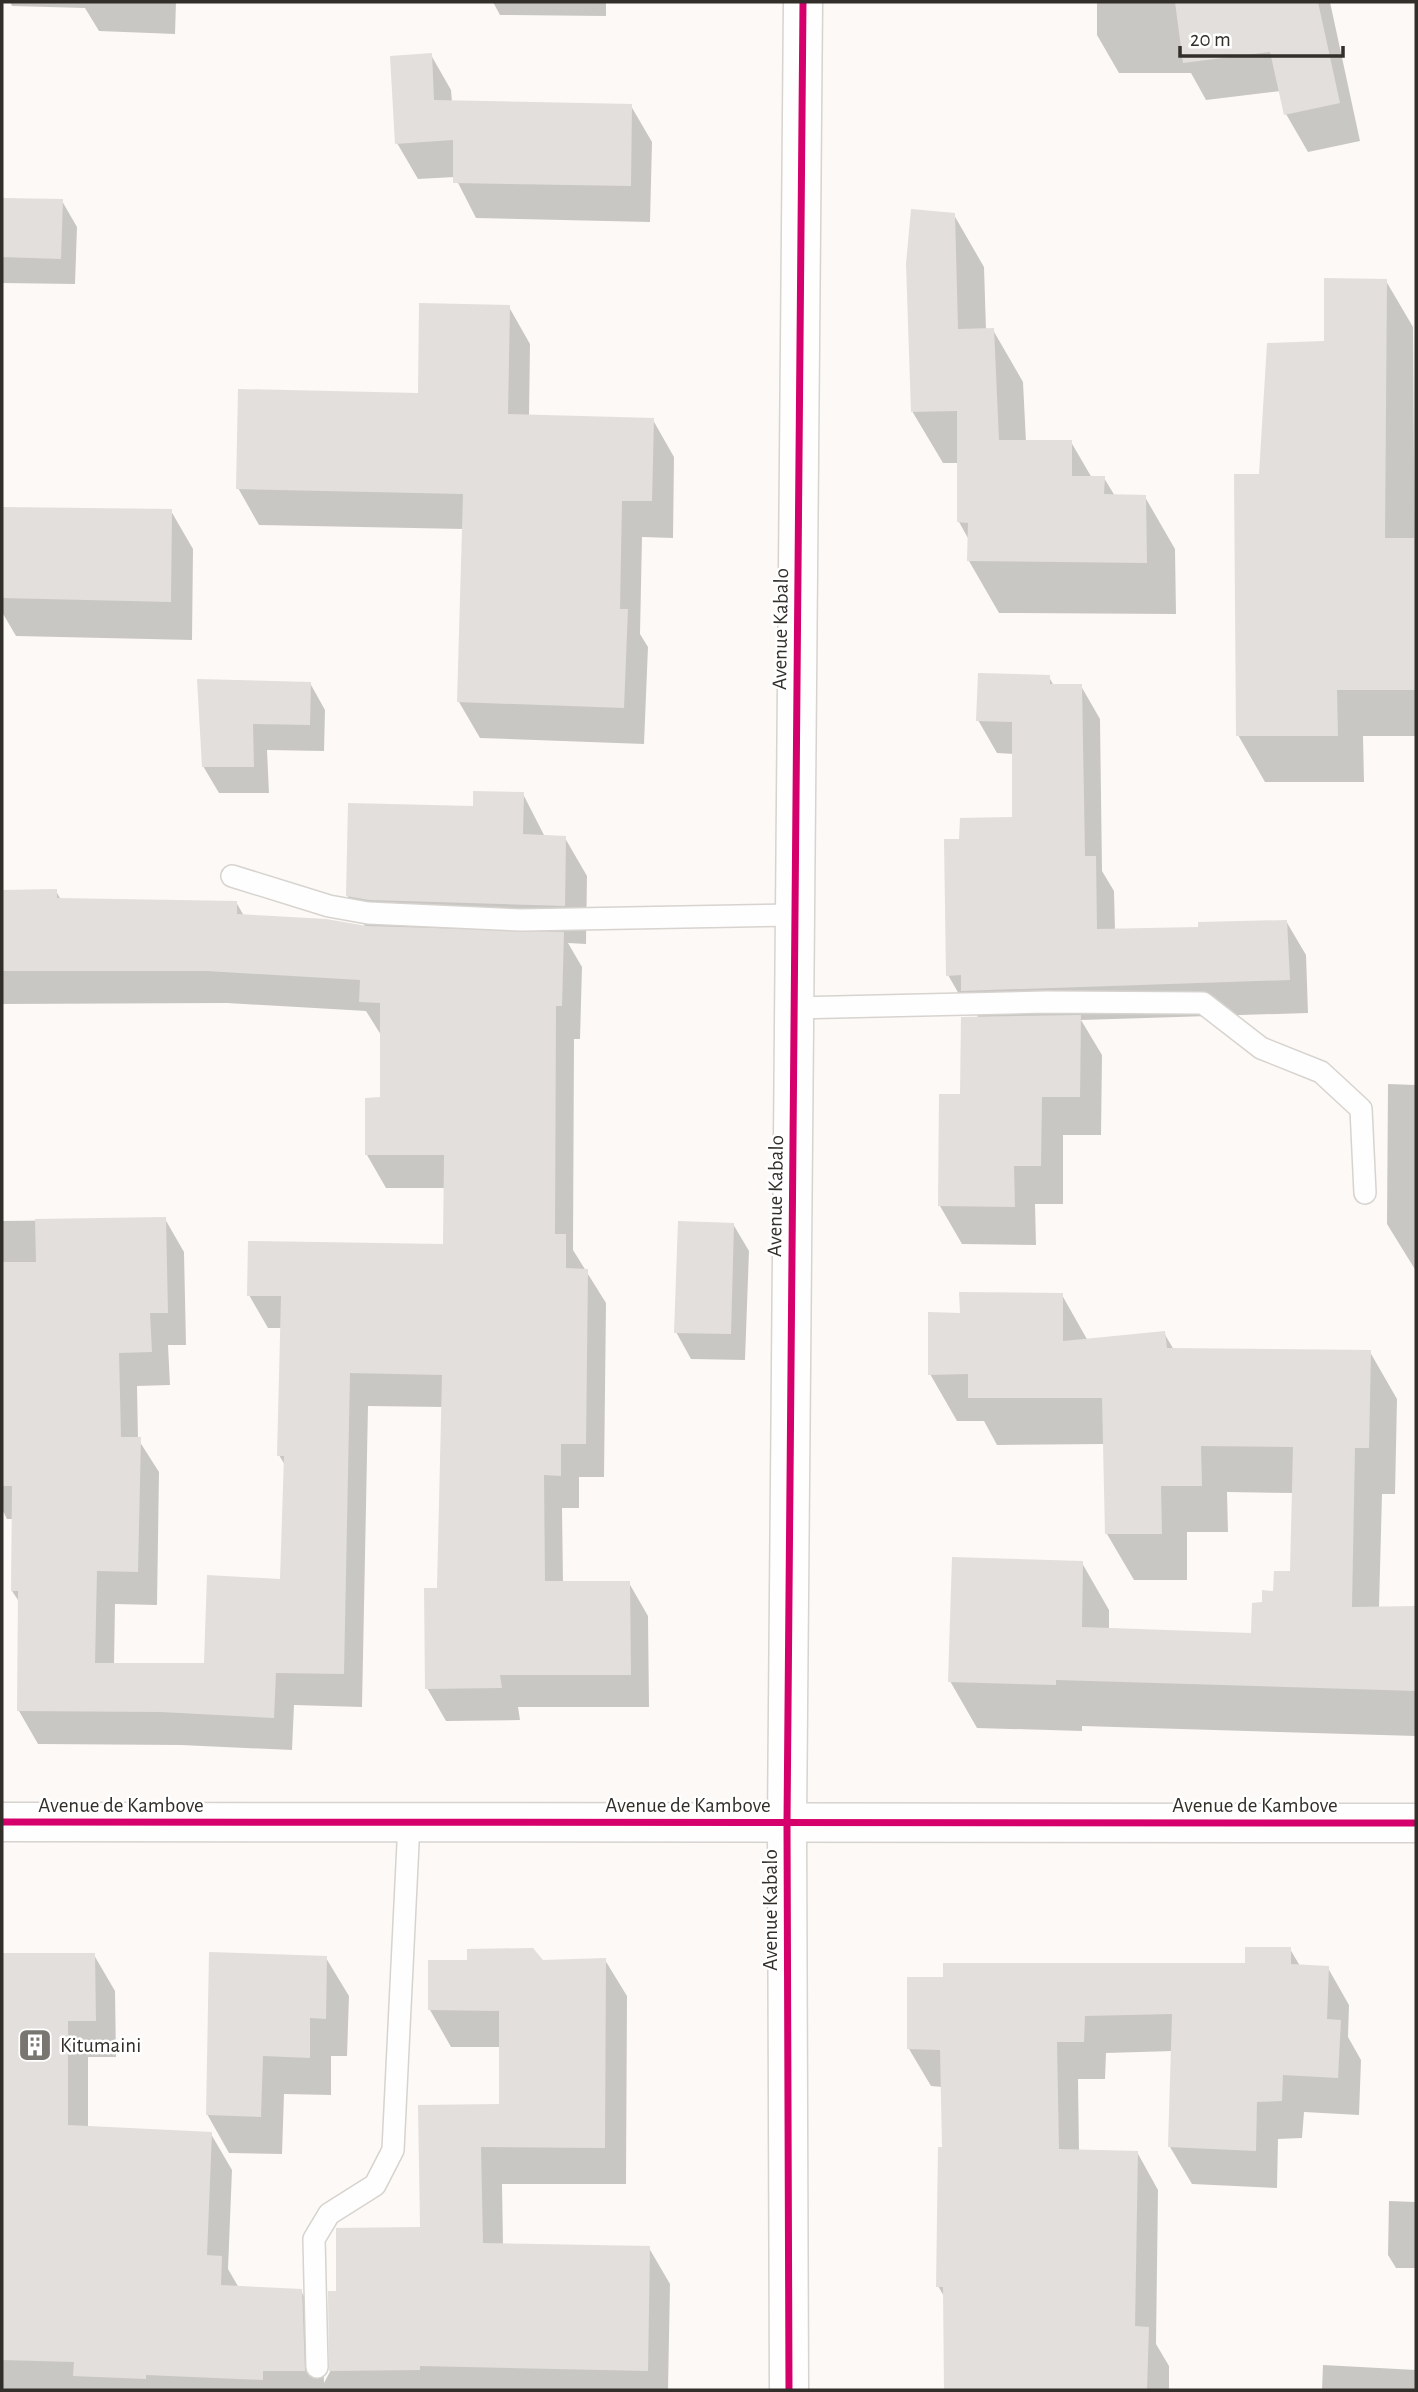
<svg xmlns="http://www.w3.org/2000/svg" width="1418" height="2392" font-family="'Alegreya Sans',sans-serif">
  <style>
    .shadow { fill: #0003 }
    .building { fill: #e3dfdc }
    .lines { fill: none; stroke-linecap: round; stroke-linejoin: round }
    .service-casing { stroke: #d7d3cf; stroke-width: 24 }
    .minor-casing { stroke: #d7d3cf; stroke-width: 41 }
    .tertiary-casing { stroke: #d7d3cf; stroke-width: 41 }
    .service { stroke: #fffefe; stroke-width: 21 }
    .minor { stroke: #fffefe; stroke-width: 38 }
    .tertiary { stroke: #fffefe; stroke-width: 38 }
    .cycleway-casing { stroke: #fff; stroke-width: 11 }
    .cycleway { stroke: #d6006c; stroke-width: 7 }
    .labels { text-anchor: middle; stroke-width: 5; stroke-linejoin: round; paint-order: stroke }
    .street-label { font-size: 21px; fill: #322e29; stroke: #fff }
    .poi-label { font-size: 21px; fill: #322e29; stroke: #fff; text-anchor: start }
  </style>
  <rect width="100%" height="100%" fill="#fcf9f6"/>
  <g class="shadow">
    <polygon points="10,2 176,2 175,34 99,31 85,8 12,6"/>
    <polygon points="493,2 606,2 606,16 500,15"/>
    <polygon points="1097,2 1330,2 1360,141 1308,152 1286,114 1281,91 1206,100 1191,73 1119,73 1097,35"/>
    <polygon points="431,55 451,90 452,102 631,106 652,142 650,222 476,218 455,177 418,179 397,143"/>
    <polygon points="2,199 62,201 77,227 75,284 2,283"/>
    <polygon points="954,215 984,267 986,330 993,330 1023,382 1026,442 1071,442 1092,478 1104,478 1115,496 1145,497 1175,549 1176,614 999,613 969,561 969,540 959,522 959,463 943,463 912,411"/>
    <polygon points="1386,281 1413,327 1416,736 1363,736 1364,782 1265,782 1238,735 1261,476 1326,342"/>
    <polygon points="509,307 530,344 529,417 653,420 674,457 673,538 642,537 640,634 648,647 644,744 480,738 459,702 464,529 259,525 238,488 420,395"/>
    <polygon points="2,508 171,511 193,549 192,640 16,636 2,612"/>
    <polygon points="1049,677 1054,686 1081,686 1100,719 1102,871 1114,891 1115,931 1199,929 1286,921 1306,955 1308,1013 1081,1020 1102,1055 1101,1135 1063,1135 1063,1204 1035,1204 1036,1245 962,1244 940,1206 979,1019 973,1008 967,1008 948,975 961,841 1014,819 1014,754 997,753 978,720"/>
    <polygon points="199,681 310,683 325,710 324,751 267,750 269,793 219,793 203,766"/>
    <polygon points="523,794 545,837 565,838 587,876 586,944 568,943 582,967 580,1039 574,1039 573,1250 606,1303 604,1477 579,1477 579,1508 562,1508 563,1583 629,1583 648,1616 649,1707 518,1707 520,1720 446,1721 427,1688 439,1590 443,1407 368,1406 362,1707 294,1705 292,1750 181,1745 38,1744 19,1711 20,1603 12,1591 13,1519 7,1519 2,1509 2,1221 165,1219 184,1252 186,1345 168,1345 170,1385 137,1386 138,1439 159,1472 157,1605 115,1604 114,1665 206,1665 282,1581 286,1467 279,1455 282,1328 268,1328 249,1295 445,1246 445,1188 386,1188 367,1155 382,1099 381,1035 366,1011 227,1003 2,1004 2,892 56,891 61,900 236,902 244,916 366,928 347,895 475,808"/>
    <polygon points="1388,1084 1416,1085 1416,1271 1387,1224"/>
    <polygon points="733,1224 749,1251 745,1360 691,1359 676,1332"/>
    <polygon points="1062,1295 1088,1341 1164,1333 1174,1350 1370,1352 1397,1399 1395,1494 1382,1494 1379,1608 1416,1608 1416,1736 1082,1726 1082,1731 977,1728 950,1681 1082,1563 1109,1610 1109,1629 1253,1634 1264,1604 1292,1573 1294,1493 1227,1492 1228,1532 1187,1532 1187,1580 1134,1580 1107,1534 1105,1444 997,1445 984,1421 957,1421 930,1374 961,1314"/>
    <polygon points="1290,1949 1300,1966 1328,1968 1349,2005 1348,2037 1361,2060 1359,2115 1304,2112 1302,2138 1278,2139 1277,2188 1192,2184 1170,2147 1173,2051 1106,2053 1105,2079 1078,2079 1079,2151 1137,2152 1158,2190 1156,2344 1169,2366 1169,2390 946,2390 945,2298 938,2286 944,2149 942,2087 931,2086 909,2049 1247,1965"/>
    <polygon points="2,1954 94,1955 115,1991 116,2057 88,2057 88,2127 211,2134 232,2170 228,2269 239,2288 301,2291 322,2328 324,2383 332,2368 337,2293 422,2229 501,2106 501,2047 451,2047 430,2010 542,1962 605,1960 627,1996 626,2184 502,2184 503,2245 649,2248 670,2284 668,2390 2,2390"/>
    <polygon points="326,1958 349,1996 347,2056 331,2056 331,2095 284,2094 282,2154 229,2153 207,2114"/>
    <polygon points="1389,2201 1416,2202 1416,2268 1396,2268 1388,2255"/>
    <polygon points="1323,2365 1416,2370 1416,2390 1322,2390"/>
  </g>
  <g class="building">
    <polygon points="1175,2 1318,2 1340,103 1284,115 1270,52 1183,63"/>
    <polygon points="432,53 434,100 632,104 631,186 453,183 453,140 395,144 390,56"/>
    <polygon points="2,198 63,199 61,259 2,257"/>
    <polygon points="911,209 955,213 958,329 994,328 999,440 1072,440 1072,476 1105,476 1104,494 1146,495 1147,563 967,561 968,523 957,522 957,411 911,412 906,264"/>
    <polygon points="1324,278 1387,279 1385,538 1416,538 1416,690 1337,690 1338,736 1236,736 1234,474 1259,474 1267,343 1324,341"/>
    <polygon points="419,303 510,305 508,414 654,418 652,501 622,501 620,609 628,609 624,708 457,702 463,494 236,489 238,389 418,393"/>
    <polygon points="2,507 172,509 171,602 2,598"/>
    <polygon points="978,673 1050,675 1050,684 1082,684 1085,856 1096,856 1097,929 1198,927 1198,922 1287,920 1290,980 961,991 961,975 946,976 944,839 959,839 960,818 1012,817 1012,722 976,721"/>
    <polygon points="197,679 311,682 310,725 253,724 254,767 202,767"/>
    <polygon points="473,791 524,792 523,834 566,836 565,906 369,900 346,896 348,803 473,806"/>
    <polygon points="57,889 57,898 237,901 237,914 326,919 367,926 564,932 562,1006 556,1006 555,1234 566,1234 566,1268 588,1269 586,1444 561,1444 561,1476 544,1475 545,1581 630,1581 631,1675 500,1675 502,1688 425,1689 424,1588 437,1588 442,1375 350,1373 344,1674 276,1673 274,1718 161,1712 17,1711 18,1591 11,1591 12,1486 2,1486 2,1262 36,1262 35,1219 166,1217 168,1313 150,1313 152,1352 119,1353 121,1437 141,1437 138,1572 97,1571 95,1663 204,1663 207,1575 280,1579 284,1456 277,1456 281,1296 247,1296 248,1241 443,1244 444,1155 365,1155 365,1098 380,1097 380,1003 359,1002 360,980 207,971 2,971 2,890"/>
    <polygon points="1081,1015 1080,1097 1042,1097 1041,1166 1014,1166 1015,1207 938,1206 939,1094 960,1094 961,1017"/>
    <polygon points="678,1221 734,1223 731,1334 674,1333"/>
    <polygon points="959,1292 1063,1293 1063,1341 1165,1331 1167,1348 1371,1350 1369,1448 1355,1448 1352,1607 1416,1606 1416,1691 1056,1680 1056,1685 948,1682 952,1557 1083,1561 1082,1627 1251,1633 1252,1603 1262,1602 1262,1590 1273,1591 1274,1571 1290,1571 1293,1447 1201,1446 1202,1486 1161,1486 1162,1534 1105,1534 1102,1398 968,1398 968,1374 928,1375 928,1312 960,1313"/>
    <polygon points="1245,1947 1291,1947 1291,1964 1329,1966 1327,2019 1341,2020 1338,2078 1283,2075 1282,2101 1257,2102 1256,2151 1168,2147 1172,2014 1085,2016 1084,2042 1057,2042 1059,2149 1138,2151 1135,2326 1149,2327 1147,2390 944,2390 943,2287 936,2287 938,2147 942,2147 940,2050 907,2049 907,1977 943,1977 943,1963 1245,1963"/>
    <polygon points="533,1948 543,1960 606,1958 605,2148 481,2147 483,2243 650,2246 648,2371 420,2366 420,2370 329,2371 328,2291 336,2291 336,2228 420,2227 418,2105 499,2104 499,2011 428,2010 428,1960 467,1960 467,1949"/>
    <polygon points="209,1952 327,1956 326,2019 310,2018 310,2058 263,2056 261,2117 206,2115"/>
    <polygon points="2,1953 95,1953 96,2021 68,2021 68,2125 212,2132 207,2255 222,2256 221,2285 302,2289 305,2371 263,2371 263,2380 146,2375 146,2379 73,2376 74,2362 2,2360"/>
  </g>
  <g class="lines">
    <g class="service-casing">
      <g id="service">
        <polyline points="232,876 329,906 368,913 521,920 795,915"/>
        <polyline points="794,1008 1046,1002 1203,1003 1261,1048 1321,1072 1361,1109 1365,1193"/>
        <polyline points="317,2367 314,2239 329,2214 375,2185 393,2150 409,1823"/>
      </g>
    </g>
    <g class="minor-casing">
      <polyline id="minor" points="2,1822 1416,1823"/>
    </g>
    <g class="tertiary-casing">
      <polyline id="tertiary" points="789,2390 787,1823 803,2"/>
    </g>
    <use href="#service" class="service"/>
    <use href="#minor" class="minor"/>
    <use href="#tertiary" class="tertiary"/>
    <g class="cycleway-casing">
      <g id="cycleway">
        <polyline points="2,1822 1416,1823"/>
        <polyline points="789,2390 787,1823 803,2"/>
      </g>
    </g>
    <use href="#cycleway" class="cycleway"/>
  </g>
  <defs>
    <g id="building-square" transform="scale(1.75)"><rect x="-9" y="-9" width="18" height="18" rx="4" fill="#797571" stroke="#fff"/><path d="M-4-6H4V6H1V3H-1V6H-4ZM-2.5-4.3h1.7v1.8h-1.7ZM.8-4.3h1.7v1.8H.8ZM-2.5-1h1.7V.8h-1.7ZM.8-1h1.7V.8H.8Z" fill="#fff"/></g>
  </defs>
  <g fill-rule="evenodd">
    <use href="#building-square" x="35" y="2045"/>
  </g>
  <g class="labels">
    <g class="street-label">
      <text transform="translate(780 629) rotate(-89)" y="7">Avenue Kabalo</text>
      <text transform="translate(775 1196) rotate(-89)" y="7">Avenue Kabalo</text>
      <text x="121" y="1812">Avenue de Kambove</text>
      <text x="688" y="1812">Avenue de Kambove</text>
      <text x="1255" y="1812">Avenue de Kambove</text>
      <text transform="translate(770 1910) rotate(-90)" y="7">Avenue Kabalo</text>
    </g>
    <g class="poi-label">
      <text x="60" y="2052">Kitumaini</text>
    </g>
  </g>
  <rect width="1418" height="2392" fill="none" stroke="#322e29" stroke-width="7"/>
  <path d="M1180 46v10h163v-10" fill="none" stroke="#322e29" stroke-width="3.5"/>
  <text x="1190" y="46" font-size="21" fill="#322e29" stroke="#ffffff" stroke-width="5" paint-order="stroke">20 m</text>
</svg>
